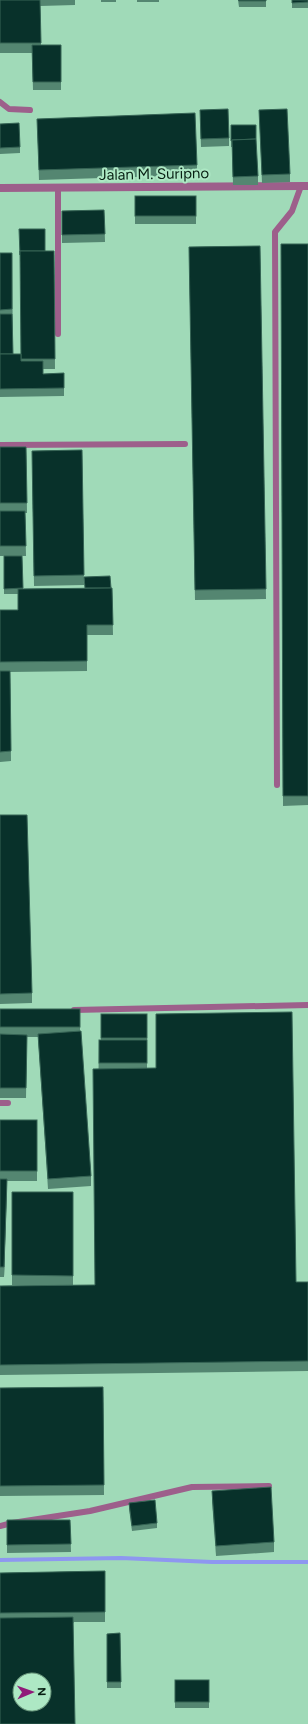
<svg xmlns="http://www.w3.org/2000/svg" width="308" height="1724" font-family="Figtree,sans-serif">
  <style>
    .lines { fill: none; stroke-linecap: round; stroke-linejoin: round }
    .stream { stroke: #8e97f0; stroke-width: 4 }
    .service { stroke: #9d5f8b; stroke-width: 6 }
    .minor { stroke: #9d5f8b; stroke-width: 8 }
    .wall { fill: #548671 }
    .shaded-wall { fill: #366455 }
    .building { fill: #08312a; stroke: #366455; fill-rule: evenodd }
    .labels { text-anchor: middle; stroke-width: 4; stroke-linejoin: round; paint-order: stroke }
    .street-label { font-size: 15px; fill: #071f12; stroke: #ade8c4 }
  </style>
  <rect width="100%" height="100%" fill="#a0dab8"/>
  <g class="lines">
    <polyline class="stream" points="0,1560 121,1558 212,1562 308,1562"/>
    <g class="service">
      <polyline points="0,102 9,109 30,110"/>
      <polyline points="58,188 58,334"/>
      <polyline points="0,445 185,444"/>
      <polyline points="277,785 275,232 292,211 301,186"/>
      <polyline points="74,1010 308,1005"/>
      <polyline points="0,1103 8,1103"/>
      <polyline points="0,1526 12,1523 90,1511 192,1487 269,1486"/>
    </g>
    <polyline class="minor" points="0,188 308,186"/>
  </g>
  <g class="wall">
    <polygon points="0,0 75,0 75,5 40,6 41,45 61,45 61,90 33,90 32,53 0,53"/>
    <rect x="101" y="0" width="15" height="2"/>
    <rect x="137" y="0" width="22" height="2"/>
    <polygon points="238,0 266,0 266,7 239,7"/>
    <rect x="292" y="0" width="16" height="8"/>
    <polygon points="259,110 290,174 290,182 262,183"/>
    <polygon points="200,118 229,138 229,146 201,147"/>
    <polygon points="37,119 197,165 197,175 39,180"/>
    <polygon points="0,124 20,147 20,153 0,154"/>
    <polygon points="231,125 258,176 258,185 233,185 232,147 231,147"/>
    <rect x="135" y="196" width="61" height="28"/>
    <polygon points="104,210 105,242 62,243 62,211"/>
    <polygon points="281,244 308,244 308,805 283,806"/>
    <polygon points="260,246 266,599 195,600 189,247"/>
    <polygon points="45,251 54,251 55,369 43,369 43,374 64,373 64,396 0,397 0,253 12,253 13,354 21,354"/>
    <polygon points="0,447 26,447 27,513 25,513 26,556 22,556 23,589 112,588 113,635 87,635 87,671 10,672 11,761 0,762 0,610 18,610 18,594 4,594 4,556 16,556 0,556"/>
    <polygon points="82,450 84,585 34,586 32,451"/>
    <polygon points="0,815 32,993 32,1003 0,1004"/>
    <polygon points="0,1009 80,1009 80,1031 91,1176 91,1186 48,1189 38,1037 27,1037 26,1098 0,1098"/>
    <polygon points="101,1014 147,1014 147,1069 296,1282 308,1282 308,1371 0,1375 0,1286 49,1285 12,1285 12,1192 73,1192 73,1285 95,1285 99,1040 101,1040"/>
    <polygon points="0,1120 37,1120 37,1181 7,1181 4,1277 0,1277"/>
    <polygon points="103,1387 104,1495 0,1496 0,1388"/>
    <polygon points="212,1491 274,1542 274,1552 216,1556 212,1501"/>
    <polygon points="129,1503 157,1523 157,1528 132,1531 129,1509"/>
    <polygon points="7,1520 70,1520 71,1552 7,1553"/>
    <polygon points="105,1571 105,1622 74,1622 0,1724 0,1573"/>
    <polygon points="120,1633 121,1688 107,1688 107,1634"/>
    <rect x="175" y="1680" width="34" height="28"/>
  </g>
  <polygon class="shaded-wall" points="7,1179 7,1189 4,1277 4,1267"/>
  <g class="building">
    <polygon points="0,0 40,0 41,43 0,43"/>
    <polygon points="238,0 266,0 266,1 239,1"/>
    <polygon points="292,0 308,0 308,2 292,3"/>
    <polygon points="32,45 61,45 61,82 33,82"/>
    <polygon points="228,109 229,138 201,139 200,110"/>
    <polygon points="287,109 290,174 262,175 259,110"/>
    <polygon points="195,113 197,165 39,170 37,119"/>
    <polygon points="19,123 20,147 0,148 0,124"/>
    <polygon points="231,125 256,125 256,139 232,140 232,141 231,141"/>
    <polygon points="256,139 258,176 233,177 232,140"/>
    <rect x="135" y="196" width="61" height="20"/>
    <polygon points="104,210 105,234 62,235 62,211"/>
    <polygon points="19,229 45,229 45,251 20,251 20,255"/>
    <polygon points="281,244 308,244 308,796 283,796"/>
    <polygon points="260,246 266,589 195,590 189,247"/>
    <polygon points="20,251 54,251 55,359 21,359"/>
    <polygon points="0,253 12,253 12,309 0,310"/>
    <polygon points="0,314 12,314 13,354 0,354"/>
    <polygon points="0,354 21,354 21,361 43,361 43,374 64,373 64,388 0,389"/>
    <polygon points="0,447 26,447 27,503 0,503"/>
    <polygon points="82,450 84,575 34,576 32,451"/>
    <polygon points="0,511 25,511 26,546 0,546"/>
    <polygon points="4,556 22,556 23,588 4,589"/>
    <polygon points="110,576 111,588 85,588 84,577"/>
    <polygon points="112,588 113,625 87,625 87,661 0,662 0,610 18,610 18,589"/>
    <polygon points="0,671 10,671 11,751 0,752"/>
    <polygon points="0,815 27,815 32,993 0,994"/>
    <rect x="0" y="1009" width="80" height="18"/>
    <polygon points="292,1012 296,1282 308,1282 308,1361 0,1365 0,1286 95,1285 93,1069 156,1068 156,1014"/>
    <rect x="101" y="1014" width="46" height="24"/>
    <polygon points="81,1031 91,1176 48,1179 38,1034"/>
    <polygon points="0,1034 27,1035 26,1088 0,1088"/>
    <rect x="99" y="1040" width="48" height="23"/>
    <rect x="0" y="1120" width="37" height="51"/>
    <polygon points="0,1179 7,1179 4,1267 0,1267"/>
    <polygon points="12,1192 73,1192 73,1276 12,1275"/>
    <polygon points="103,1387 104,1485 0,1486 0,1388"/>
    <polygon points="271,1487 274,1542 216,1546 212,1491"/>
    <polygon points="155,1500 157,1523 132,1526 129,1503"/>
    <polygon points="7,1520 70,1520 71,1544 7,1545"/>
    <polygon points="105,1571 105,1612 0,1613 0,1573"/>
    <path d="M73 1617 75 1724H0V1618ZM20 1680H44V1704H20Z"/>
    <polygon points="120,1633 121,1682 107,1682 107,1634"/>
    <rect x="175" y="1680" width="34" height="22"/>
  </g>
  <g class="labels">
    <g class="street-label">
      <text transform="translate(154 174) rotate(-1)" y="5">Jalan M. Suripno</text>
    </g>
  </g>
  <g transform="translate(32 1692) rotate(88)"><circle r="19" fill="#ade8c4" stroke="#6b987d"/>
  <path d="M0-3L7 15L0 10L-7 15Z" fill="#901a79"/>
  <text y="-6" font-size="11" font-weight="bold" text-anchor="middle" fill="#071f12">N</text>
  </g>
</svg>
